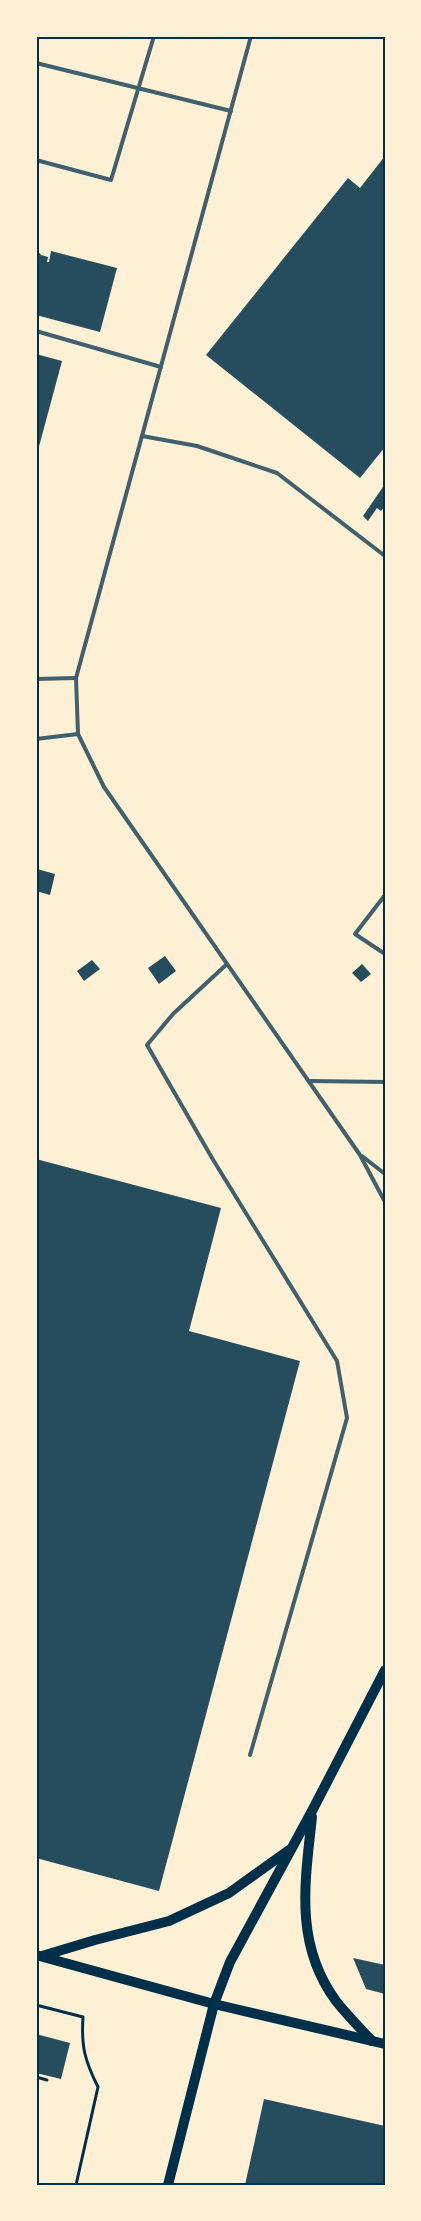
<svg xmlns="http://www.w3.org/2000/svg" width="421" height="2221" font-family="Inter,sans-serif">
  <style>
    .building { fill: #264d5e }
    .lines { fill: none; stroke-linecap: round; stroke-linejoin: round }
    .path { stroke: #003049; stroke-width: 3 }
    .service { stroke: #3f606c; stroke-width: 4 }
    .secondary { stroke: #003049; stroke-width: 10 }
    .neatline { fill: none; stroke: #003049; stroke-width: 2 }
  </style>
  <rect width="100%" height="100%" fill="#fdf0d5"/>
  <g class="building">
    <polygon points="385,156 385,447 360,478 206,355 348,178 360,188"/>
    <polygon points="36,249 41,255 48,257 47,262 49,262 51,251 117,268 100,332 36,315"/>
    <polygon points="36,354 62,361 37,454 36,454"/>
    <polygon points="385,484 385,506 381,511 377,508 368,521 363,516"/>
    <polygon points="37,869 55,874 50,895 36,891"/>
    <polygon points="165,956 176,971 159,984 148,968"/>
    <polygon points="92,960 100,969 84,981 77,971"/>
    <polygon points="362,964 371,974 361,982 352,973"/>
    <polygon points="36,1159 221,1208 189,1331 300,1361 159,1891 36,1858"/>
    <polygon points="353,1958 385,1965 385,1994 366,1989"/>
    <polygon points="36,2034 70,2043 61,2079 36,2073"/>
    <polygon points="264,2099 385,2126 385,2185 245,2185"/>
  </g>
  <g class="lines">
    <g class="path">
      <path d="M36 2005 83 2017C81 2047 85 2061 98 2087L76 2185"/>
      <polyline points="36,2077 47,2080"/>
    </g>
    <g class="service">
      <polyline points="251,36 76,678 78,734 104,787 360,1155 385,1202"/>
      <polyline points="36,63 231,111"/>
      <polyline points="36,160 111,180 154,36"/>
      <polyline points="36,331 161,367"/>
      <polyline points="142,436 197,446 277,473 385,556"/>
      <polyline points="36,679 76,678"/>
      <polyline points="36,739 78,734"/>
      <polyline points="385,895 355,934 385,954"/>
      <polyline points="227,964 173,1014 147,1045 212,1158 337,1361 347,1418 250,1755"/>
      <polyline points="309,1081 385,1082"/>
      <polyline points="362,1156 385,1174"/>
    </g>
    <g class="secondary">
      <path d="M312 1817C305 1882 294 1944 336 2001 347 2015 360 2028 372 2041"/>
      <polyline points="36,1955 214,2004 385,2044"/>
      <polyline points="42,1956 95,1940 169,1921 229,1893 289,1850"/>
      <polyline points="168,2185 214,2004 230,1962 312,1811 385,1670"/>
    </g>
  </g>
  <rect width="421" height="2221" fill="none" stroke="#fdf0d5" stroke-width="75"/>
  <rect x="38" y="38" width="346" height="2146" class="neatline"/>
</svg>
